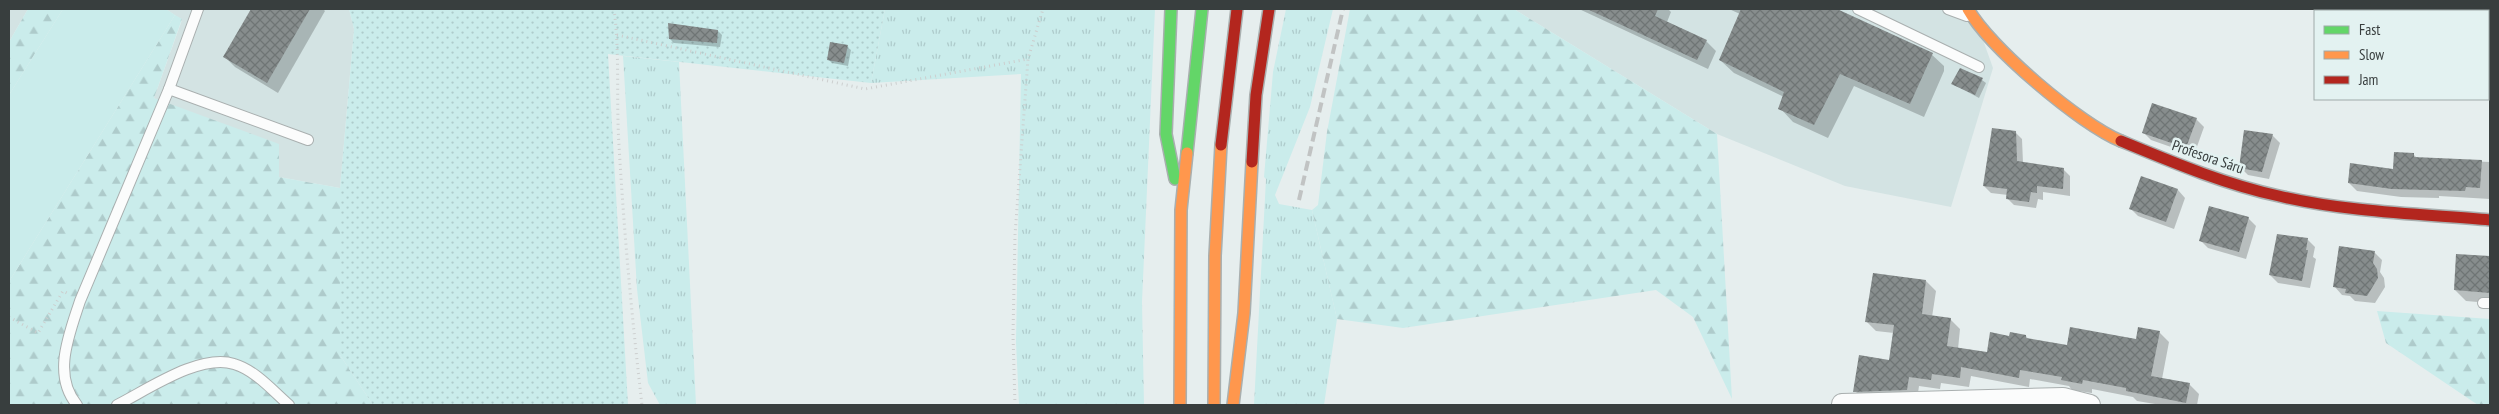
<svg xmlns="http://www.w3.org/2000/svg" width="2499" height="414" font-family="'PT Sans Narrow',sans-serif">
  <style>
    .built { fill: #d3e3e3 }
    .grass { fill: url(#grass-tufts) }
    .forest { fill: url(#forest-firs) }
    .cemetery { fill: url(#cemetery-stones) }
    .park { fill: url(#park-dots) }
    .pitch { fill: #caeceb }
    .shadow { fill: #0003 }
    .building { fill: url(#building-cross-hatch) }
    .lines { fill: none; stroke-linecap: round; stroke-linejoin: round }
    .lane-casing { stroke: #a9afaf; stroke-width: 12 }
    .street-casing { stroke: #a9afaf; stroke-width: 22 }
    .fast-casing { stroke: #a9afaf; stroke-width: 14 }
    .slow-casing { stroke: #a9afaf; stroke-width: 14 }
    .jam-casing { stroke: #a9afaf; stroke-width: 14 }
    .path { stroke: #cccece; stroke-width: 3; stroke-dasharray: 1 4; stroke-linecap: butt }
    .lane { stroke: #fbfcfc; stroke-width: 10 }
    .street { stroke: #fbfcfc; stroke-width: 20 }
    .fast { stroke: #63d668; stroke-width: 11 }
    .slow { stroke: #ff974d; stroke-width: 11 }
    .jam { stroke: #b3261e; stroke-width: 11 }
    .rail { stroke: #c1c3c3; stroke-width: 4; stroke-dasharray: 10 5; stroke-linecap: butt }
    .labels { text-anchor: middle; stroke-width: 5; stroke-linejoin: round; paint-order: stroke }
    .street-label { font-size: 15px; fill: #383e3e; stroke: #e3f2f1 }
  </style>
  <defs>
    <pattern id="grass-tufts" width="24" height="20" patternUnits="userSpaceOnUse" patternTransform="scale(1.25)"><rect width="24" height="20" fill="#caeceb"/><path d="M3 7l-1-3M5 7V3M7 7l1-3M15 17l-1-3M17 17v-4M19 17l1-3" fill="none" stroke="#aecbcb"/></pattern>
    <pattern id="forest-firs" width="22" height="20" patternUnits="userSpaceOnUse" patternTransform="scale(1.25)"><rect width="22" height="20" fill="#caeceb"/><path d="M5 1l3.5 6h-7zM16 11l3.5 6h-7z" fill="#aecbcb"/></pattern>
    <pattern id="cemetery-stones" width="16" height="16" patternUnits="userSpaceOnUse" patternTransform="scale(1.25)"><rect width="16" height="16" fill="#caeceb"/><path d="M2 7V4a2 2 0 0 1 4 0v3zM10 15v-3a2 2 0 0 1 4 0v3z" fill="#aecbcb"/></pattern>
    <pattern id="park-dots" width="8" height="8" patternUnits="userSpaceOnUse" patternTransform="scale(1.25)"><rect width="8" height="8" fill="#caeceb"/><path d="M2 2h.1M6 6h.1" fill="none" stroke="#aecbcb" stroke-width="1.8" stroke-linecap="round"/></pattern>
    <pattern id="building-cross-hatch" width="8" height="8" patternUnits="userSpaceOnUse" patternTransform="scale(1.25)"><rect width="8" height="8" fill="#878d8d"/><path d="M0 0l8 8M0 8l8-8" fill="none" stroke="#6f7575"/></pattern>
  </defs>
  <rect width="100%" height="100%" fill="#e6eeee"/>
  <g class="built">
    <polygon points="9,9 28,9 9,42"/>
    <polygon points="166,9 349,9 354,29 340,188 279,177 154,98 182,20"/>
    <polygon points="1514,9 1972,9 1993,68 1951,207 1845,186 1717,134"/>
  </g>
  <g class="grass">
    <polygon points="885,9 1155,9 1142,302 1144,405 1019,405 1016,342 1021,74 871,83"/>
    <polygon points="1286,9 1333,9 1310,107 1275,195 1279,204 1312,210 1337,319 1324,405 1254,405 1266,179 1264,177 1273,72"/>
    <polygon points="623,56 679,62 696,405 660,405 648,383 637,289"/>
  </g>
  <g class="forest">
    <polygon points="28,9 63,9 9,95 9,42"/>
    <polygon points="1350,9 1514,9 1717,134 1732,399 1693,317 1656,290 1403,328 1337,319 1312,210 1318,205 1327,132"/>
    <polygon points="175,15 182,19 154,98 279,144 279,177 340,188 340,355 373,405 9,405 9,279 10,280"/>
    <polygon points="2377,311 2490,319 2490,405 2478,405 2386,343"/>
  </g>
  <polygon class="cemetery" points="2445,9 2490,9 2490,53 2488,53 2488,11 2446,11"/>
  <polygon class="park" points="349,9 885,9 871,83 608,54 628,405 373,405 340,355 340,188 354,29"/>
  <polygon class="pitch" points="63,9 166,9 175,15 10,280 9,95"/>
  <g class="shadow">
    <polygon points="253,9 323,9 325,11 278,93 235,67 224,56"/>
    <polygon points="1579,9 1668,9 1671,12 1667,22 1706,41 1716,51 1708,69"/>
    <polygon points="1729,9 1833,9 1930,53 1944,66 1944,71 1924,117 1854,86 1828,138 1793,122 1780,108 1784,97 1734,73 1720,60 1740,14"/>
    <polygon points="718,31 722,35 720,47 674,43 670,39"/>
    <polygon points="847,47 851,50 848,66 832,63 828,59"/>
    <polygon points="1982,80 1986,83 1979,98 1953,84"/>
    <polygon points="2196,119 2204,127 2194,155 2151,140 2143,132"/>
    <polygon points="2015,132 2022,139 2023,163 2063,169 2070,176 2070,196 2043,192 2043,200 2038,199 2036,208 2014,205 2007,198 2008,195 1991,193 1984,186"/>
    <polygon points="2272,135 2280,143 2269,179 2248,175 2240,167"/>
    <polygon points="2414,155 2418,159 2490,162 2490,199 2439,196 2439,198 2401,197 2357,191 2349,183 2395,170"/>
    <polygon points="2141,178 2178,190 2185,198 2174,229 2138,216 2130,208"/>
    <polygon points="2248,218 2256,226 2246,259 2208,248 2200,240"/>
    <polygon points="2307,239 2315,247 2313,257 2316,259 2310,288 2278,283 2270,275"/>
    <polygon points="2374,252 2382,260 2380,272 2384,278 2385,287 2375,303 2355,301 2350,296 2342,295 2335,287"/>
    <polygon points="2457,255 2490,258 2490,303 2466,301 2455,290"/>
    <polygon points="1926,281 1936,291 1932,317 1950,319 1960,329 1958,349 1988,353 2010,337 2026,336 2029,340 2068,346 2137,340 2159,332 2169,342 2162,379 2189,384 2199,394 2197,405 2161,405 2137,401 2133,397 2092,389 2092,393 2072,390 2069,386 2030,379 2029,387 1971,376 1969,387 1941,383 1940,389 1919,386 1917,400 1865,401 1855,391 1890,361 1894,333 1876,331 1866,321"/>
  </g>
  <g class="building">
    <polygon points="251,9 310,9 267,83 223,57"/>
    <polygon points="1587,9 1658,9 1655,16 1707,40 1697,60"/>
    <polygon points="1741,9 1837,9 1933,53 1910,104 1840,74 1814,125 1778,109 1784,92 1719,60"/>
    <polygon points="668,23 718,30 717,43 669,39"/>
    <polygon points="830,42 848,45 844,63 827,60"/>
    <polygon points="1960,68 1983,78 1975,95 1951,84"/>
    <polygon points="2152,103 2197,118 2186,148 2142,133"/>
    <polygon points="1992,128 2016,131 2017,161 2064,168 2063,189 2037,186 2037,193 2031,192 2029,202 2006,199 2007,189 1983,186"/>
    <polygon points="2244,130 2273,134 2262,172 2239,168"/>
    <polygon points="2394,152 2414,153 2414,157 2482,160 2480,188 2466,187 2465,191 2392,189 2348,183 2350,163 2393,169"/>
    <polygon points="2141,176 2178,189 2166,222 2129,209"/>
    <polygon points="2209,206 2249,217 2239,252 2199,241"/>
    <polygon points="2277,234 2308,238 2306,250 2308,250 2302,281 2269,275"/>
    <polygon points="2339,246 2375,251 2373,263 2377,269 2378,278 2367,296 2345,293 2346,289 2333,287"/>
    <polygon points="2456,254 2490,256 2490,293 2454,290"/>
    <polygon points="1873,273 1926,280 1922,314 1951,318 1947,346 1987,352 1990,332 2009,336 2010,332 2026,335 2026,338 2067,345 2070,327 2136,339 2138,327 2160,331 2151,376 2190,383 2186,403 2126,391 2126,388 2083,380 2082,384 2061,380 2062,377 2020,370 2019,378 1961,367 1960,378 1932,374 1931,380 1909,377 1907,390 1853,392 1859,355 1889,360 1894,325 1865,322"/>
  </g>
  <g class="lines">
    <g class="lane-casing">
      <g id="lane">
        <polyline points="1858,9 1979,67"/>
        <polyline points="1948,9 1967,16"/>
        <polyline points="169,89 308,140"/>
        <polyline points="2483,303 2490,303"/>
        <path d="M77 405C52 375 69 335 80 301L169 89 198 9"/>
        <path d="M117 405C147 390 200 353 234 364 255 370 273 391 289 405"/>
      </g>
    </g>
    <g class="street-casing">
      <polyline id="street" points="1842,404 2063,398 2090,405"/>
    </g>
    <g class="fast-casing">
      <g id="fast">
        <polyline points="1171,9 1166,134 1175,179"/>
        <polyline points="1187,153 1202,9"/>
      </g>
    </g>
    <g class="slow-casing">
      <g id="slow">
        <path d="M1968 9C1989 47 2081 125 2121 141"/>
        <polyline points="1180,405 1181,210 1187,153"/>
        <polyline points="1214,405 1215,256 1221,145"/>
        <polyline points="1233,405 1244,313 1252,162"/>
      </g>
    </g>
    <g class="jam-casing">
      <g id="jam">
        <path d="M2121 141C2172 162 2224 184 2279 196 2347 212 2420 214 2490 220"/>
        <polyline points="1221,145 1237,9"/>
        <polyline points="1252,162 1256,95 1269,9"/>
      </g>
    </g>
    <g class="path">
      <path d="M614 9C620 54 616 99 619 145 624 232 632 319 642 405"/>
      <polyline points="617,35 865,89 1028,59"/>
      <polyline points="9,317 38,333 63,291 67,293"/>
      <polyline points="1015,405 1013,335 1015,235 1028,59 1043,9"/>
    </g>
    <use href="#lane" class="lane"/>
    <use href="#street" class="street"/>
    <use href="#fast" class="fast"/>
    <use href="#slow" class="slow"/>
    <use href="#jam" class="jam"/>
    <polyline class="rail" points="1299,200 1343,9"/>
  </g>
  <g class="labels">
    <g class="street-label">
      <text transform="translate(2208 157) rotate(19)" y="5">Profesora Sáru</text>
    </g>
  </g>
  <rect width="2499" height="414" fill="none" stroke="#383e3e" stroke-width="20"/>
  <rect x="2314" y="10" width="175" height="90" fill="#e3f2f1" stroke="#9faaa9"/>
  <rect x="2324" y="26" width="25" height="8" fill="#63d668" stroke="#9faaa9"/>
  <text x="2359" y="35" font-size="15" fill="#383e3e">Fast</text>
  <rect x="2324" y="51" width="25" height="8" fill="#ff974d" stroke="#9faaa9"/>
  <text x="2359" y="60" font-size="15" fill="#383e3e">Slow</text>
  <rect x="2324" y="76" width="25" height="8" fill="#b3261e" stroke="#9faaa9"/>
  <text x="2359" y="85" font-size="15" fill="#383e3e">Jam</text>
</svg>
